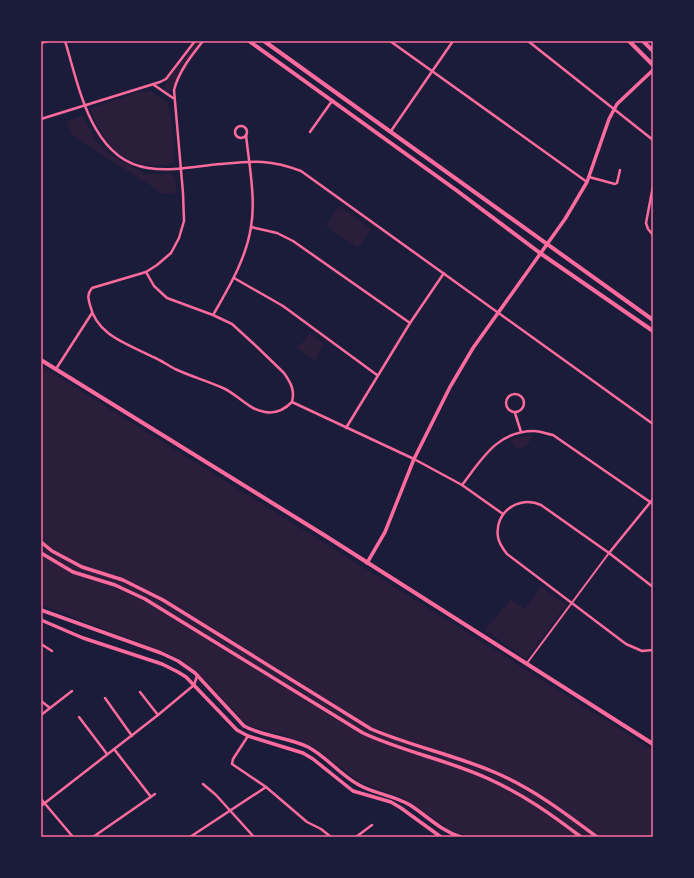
<svg xmlns="http://www.w3.org/2000/svg" width="694" height="878" font-family="Lora,serif">
  <style>
    .green { fill: #2a1e3b }
    .lines { fill: none; stroke-linecap: round; stroke-linejoin: round }
    .pedestrian { stroke: #ff6b9d; stroke-width: 2 }
    .minor { stroke: #ff6b9d; stroke-width: 2.5 }
    .tertiary { stroke: #ff6b9d; stroke-width: 3.5 }
    .secondary { stroke: #ff6b9d; stroke-width: 4 }
    .neatline { fill: none; stroke: #ff6b9d; stroke-width: 1.5 }
  </style>
  <rect width="100%" height="100%" fill="#1b1b3a"/>
  <g class="green">
    <polygon points="197,41 205,41 172,88 168,92 164,89 165,84"/>
    <path d="M139 92H152L168 103 172 122 174 164C166 165 158 166 149 165 118 163 99 134 90 108Z"/>
    <polygon points="82,116 96,140 108,153 143,173 157,174 171,173 174,176 177,187 174,194 161,193 147,183 71,135 67,121"/>
    <polygon points="339,206 371,229 358,248 326,226"/>
    <polygon points="309,333 324,344 315,361 296,347 302,343"/>
    <polygon points="41,366 363,567 653,750 653,837 473,837 451,831 403,798 359,782 318,750 308,745 282,735 252,727 246,724 204,679 178,658 161,651 41,605"/>
    <polygon points="532,435 528,445 521,449 515,447 510,439"/>
    <polygon points="541,587 566,605 526,659 485,630 511,599 524,609"/>
  </g>
  <g class="lines">
    <polyline class="pedestrian" points="527,663 609,553"/>
    <g class="minor">
      <path d="M65 41C79 86 91 160 148 168 172 172 197 166 221 164 253 161 270 159 301 171L653 424"/>
      <path d="M203 41C191 56 179 71 174 90L183 193 184 221 179 238 171 253 157 265 146 272 92 288C87 294 88 298 90 305 97 336 128 344 153 357 161 360 167 365 175 369 190 376 207 381 223 388 237 394 249 410 265 412 275 414 285 409 292 402"/>
      <polyline points="390,41 587,182"/>
      <polyline points="528,41 653,140"/>
      <polyline points="41,43 48,41"/>
      <polyline points="154,85 173,98"/>
      <polyline points="41,119 160,82 166,79 195,41"/>
      <circle cx="241" cy="132" r="6"/>
      <polyline points="391,131 453,41"/>
      <polyline points="310,132 332,101"/>
      <polyline points="589,177 615,184 617,183 620,170"/>
      <polyline points="653,186 646,223 648,229 653,235"/>
      <polyline points="251,227 277,233 293,241 410,323"/>
      <path d="M146 272 154 286 167 298 213 315 232 324 255 345 284 373C291 383 295 390 292 402"/>
      <polyline points="234,278 283,306 377,375"/>
      <path d="M213 315C229 287 246 259 251 227 256 199 249 164 246 135"/>
      <polyline points="56,369 92,313"/>
      <circle cx="515" cy="403" r="9"/>
      <polyline points="292,402 414,459 462,485 503,514"/>
      <polyline points="515,413 521,432"/>
      <polyline points="346,428 410,323 444,273"/>
      <path d="M462 485C482 459 497 431 534 431 540 431 547 434 553 435L653 504"/>
      <polyline points="609,553 653,499"/>
      <path d="M653 587 609 553 541 505C519 495 494 512 498 537 499 544 503 549 507 554L626 644 642 651 653 650"/>
      <polyline points="41,644 52,651"/>
      <polyline points="140,692 158,715"/>
      <polyline points="105,698 132,736"/>
      <polyline points="41,701 50,708"/>
      <polyline points="41,715 72,691"/>
      <polyline points="79,717 107,754"/>
      <polyline points="248,736 233,759 232,764 266,787 307,822 321,829 331,837"/>
      <polyline points="114,749 151,797"/>
      <polyline points="203,784 216,795 254,837"/>
      <polyline points="41,799 73,837"/>
      <polyline points="41,806 158,715 194,685 197,676"/>
      <polyline points="93,837 155,794"/>
      <polyline points="190,837 266,787"/>
      <polyline points="356,837 372,825"/>
    </g>
    <g class="tertiary">
      <path d="M41 542 52 551 82 567 123 580 163 600 371 729C411 746 454 755 494 772 532 788 565 813 597 837"/>
      <path d="M41 553 73 572 115 585 145 599 363 733C404 752 448 760 489 779 524 795 551 814 581 837"/>
      <polyline points="367,563 385,532 414,459 450,387 473,348 565,219 587,182 609,119 617,104 653,70"/>
      <path d="M41 610 161 653 178 661 195 673 244 726C264 737 287 737 308 747 327 757 340 775 359 785 375 794 393 795 410 805 427 816 441 831 461 837"/>
      <polyline points="41,620 83,638 162,664 178,672 186,677 237,730 248,736 303,753 313,759 353,791 391,802 401,808 441,837"/>
    </g>
    <g class="secondary">
      <polyline points="249,41 456,190 540,253 653,331"/>
      <polyline points="264,41 653,320"/>
      <polyline points="629,41 653,65"/>
      <polyline points="643,41 653,51"/>
      <polyline points="41,360 324,535 653,744"/>
    </g>
  </g>
  <rect width="694" height="878" fill="none" stroke="#1b1b3a" stroke-width="84"/>
  <rect x="42" y="42" width="610" height="794" class="neatline"/>
</svg>
